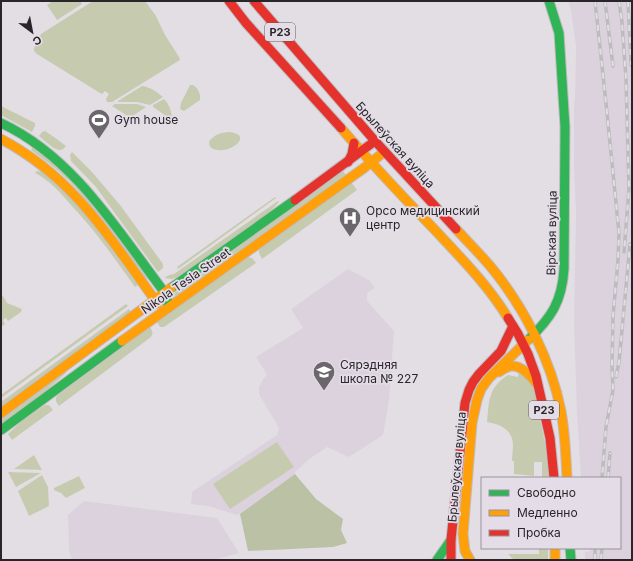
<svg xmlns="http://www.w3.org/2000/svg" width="633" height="561" font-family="Inter,sans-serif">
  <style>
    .built { fill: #dbd2de }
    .green { fill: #c6cbb0 }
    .forest { fill: #bbc1a4 }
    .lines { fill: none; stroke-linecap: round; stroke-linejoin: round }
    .fast-casing { stroke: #bfbcc0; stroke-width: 11 }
    .slow-casing { stroke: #bfbcc0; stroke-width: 11 }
    .jam-casing { stroke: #bfbcc0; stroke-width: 11 }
    .fast { stroke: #30b455; stroke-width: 9 }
    .slow { stroke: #ff9f0a; stroke-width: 9 }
    .jam { stroke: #e5322d; stroke-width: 9 }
    .rail-casing { stroke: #bdbcbd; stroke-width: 3.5 }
    .rail { stroke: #e4dce6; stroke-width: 2; stroke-dasharray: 6; stroke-linecap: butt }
    .labels { text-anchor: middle; stroke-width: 3.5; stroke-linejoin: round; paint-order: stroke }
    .shield { fill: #e4dce6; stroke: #615d62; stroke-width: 1 }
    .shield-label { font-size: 11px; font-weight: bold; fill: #29262a }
    .poi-label { font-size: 12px; fill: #29262a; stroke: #e4dce6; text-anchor: start }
    .street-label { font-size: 12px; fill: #29262a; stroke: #e4dce6 }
  </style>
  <rect width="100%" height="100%" fill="#e3dee4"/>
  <g class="built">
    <polygon points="568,1 632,1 632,560 585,560 585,552 591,551 591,548 620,548 620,478 581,478 577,412 574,324 576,212 574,164 574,106 575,98 576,46 571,10"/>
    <polygon points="348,269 369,280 375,288 367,293 367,301 394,331 389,400 383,435 349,457 327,447 308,460 295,472 295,474 240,514 237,515 208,506 191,504 192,492 277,435 279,428 259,394 259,387 263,379 266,377 266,373 256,357 303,328 291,309"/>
    <polygon points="84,501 217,518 239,553 214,560 72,560 69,549 68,515"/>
  </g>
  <g class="green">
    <polygon points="53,1 80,1 82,4 57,20 47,5"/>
    <polygon points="93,1 145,1 156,16 165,35 179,57 180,60 112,102 107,102 106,99 109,94 105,91 102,94 100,93 37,54 34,51 34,48 36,45 41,34"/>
    <path d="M190 85H193C198 88 201 94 200 100L184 111 180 109 181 103Z"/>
    <path d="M142 86C150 87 157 92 163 97L150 105 137 102H118V101Z"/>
    <path d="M164 99C169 104 172 112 172 119V120L153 107V105Z"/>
    <polygon points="115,104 137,104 146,107 131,117 126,115 112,106"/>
    <polygon points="1,106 35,123 35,126 32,132 1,115"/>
    <path d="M45 131 54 137 66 146C64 148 63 150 60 150 54 150 44 140 39 136L42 132Z"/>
    <path d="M228 132C258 134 225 159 210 147L209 142C213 135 220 133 228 132Z"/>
    <path d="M34 146 71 176 150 277 146 280C122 246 98 211 69 181 57 169 44 160 31 150Z"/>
    <polygon points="72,152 92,172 120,205 163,264 163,268 158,272 106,201 96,187 71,161 70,155"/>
    <path d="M37 171 43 172 56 183 82 211 101 235 137 284V286L135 287C115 259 95 230 71 205 60 192 49 180 35 173Z"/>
    <polygon points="343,171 346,175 175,299 172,299 171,298 171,296 172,295"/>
    <polygon points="351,182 357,190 262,259 259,253 259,249 261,247"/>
    <polygon points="275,197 276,198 178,269 177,267"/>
    <polygon points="278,201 279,202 264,218 178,277 172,279 164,278 169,275 174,274"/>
    <polygon points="248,257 252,258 256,263 164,327 160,327 157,322"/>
    <polygon points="3,296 7,303 22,309 21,312 8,321 6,318 3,320 5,324 1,327 1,297"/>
    <polygon points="126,304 128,306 1,398 1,395"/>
    <polygon points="129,309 132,313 1,408 1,402"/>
    <path d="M150 327C152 331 154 333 151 337L59 406C56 402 54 399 58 395Z"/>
    <polygon points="65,371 66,373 42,394 1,426 1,418"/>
    <path d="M519 372 533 384 549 463V478H542V462H534V476L514 474V461H512C512 456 513 450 513 445 513 430 500 424 487 422 488 414 488 402 491 395 493 387 501 379 508 375L518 377Z"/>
    <polygon points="45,405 49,405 53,410 12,440 8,434 24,419"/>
    <polygon points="277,442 294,467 230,509 213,484"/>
    <polygon points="34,455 42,470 14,469"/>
    <polygon points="8,472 41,473 16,487"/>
    <polygon points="42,475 48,487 49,506 29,516 18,491"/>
    <polygon points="79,476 85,488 66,498 61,493 54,490 54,488"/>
    <polygon points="539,548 548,548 548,560 540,560 539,559 513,559 508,554 539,554"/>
  </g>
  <polygon class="forest" points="295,474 316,499 343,519 341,530 347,543 333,547 248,551 240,514"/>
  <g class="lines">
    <g class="fast-casing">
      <g id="fast">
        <path d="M1 123C74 157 118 231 165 293L168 302V308"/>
        <polyline points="171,288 295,200"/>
        <path d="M528 340C551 318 562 302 564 269L565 127 559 33 549 1"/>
        <polyline points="1,430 122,341"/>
        <polyline points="570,548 571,560"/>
        <polyline points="437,560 451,540"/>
      </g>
    </g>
    <g class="slow-casing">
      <g id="slow">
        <path d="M341 128C371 163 402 196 434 229 460 257 488 285 508 318"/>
        <path d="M1 139C75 178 110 239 158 304"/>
        <path d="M456 229C467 241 480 254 491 267 524 307 551 360 561 411 565 432 566 457 567 478"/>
        <polyline points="122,341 364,168 384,152"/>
        <path d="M499 372C502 370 507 367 511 366 522 365 531 377 537 384"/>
        <polyline points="1,413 171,288"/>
        <polyline points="555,548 555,560"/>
        <polyline points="470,560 465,551 463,534 472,423 477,400 481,389 489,378 528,340"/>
      </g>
    </g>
    <g class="jam-casing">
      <g id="jam">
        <polyline points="229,1 246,23 341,128"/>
        <polyline points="254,1 375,141 456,229"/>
        <polyline points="348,162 352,154 354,143"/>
        <polyline points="295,200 375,141"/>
        <polyline points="508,318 518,334 528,354 536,376 550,438 554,478"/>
        <polyline points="451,560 451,540 465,403 469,390 473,382 479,374 501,351 513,326"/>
      </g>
    </g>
    <use href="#fast" class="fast"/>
    <use href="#slow" class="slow"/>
    <use href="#jam" class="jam"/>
    <g class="rail-casing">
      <g id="rail">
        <polyline points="595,1 606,103 619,233 618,260 613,316 612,365 613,390 606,427 602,478"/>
        <polyline points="605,1 613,66"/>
        <polyline points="619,1 622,22 626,79 629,189 624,252"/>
        <polyline points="628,1 631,65"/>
        <polyline points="616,377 619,362 630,244"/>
        <polyline points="608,478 610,453"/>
        <polyline points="595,560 595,548"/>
        <polyline points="601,560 602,548"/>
      </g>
    </g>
    <use href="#rail" class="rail"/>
  </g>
  <defs>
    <g id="stadium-pin" transform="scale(1.15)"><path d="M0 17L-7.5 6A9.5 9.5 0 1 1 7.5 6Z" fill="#6a666b" stroke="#e4dce6"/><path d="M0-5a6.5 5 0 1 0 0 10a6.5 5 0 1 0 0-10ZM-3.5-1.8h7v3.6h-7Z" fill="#fff"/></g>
    <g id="hospital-pin" transform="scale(1.15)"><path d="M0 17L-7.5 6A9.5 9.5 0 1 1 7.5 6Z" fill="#6a666b" stroke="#e4dce6"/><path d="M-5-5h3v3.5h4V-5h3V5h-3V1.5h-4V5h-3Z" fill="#fff"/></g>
    <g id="school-pin" transform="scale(1.15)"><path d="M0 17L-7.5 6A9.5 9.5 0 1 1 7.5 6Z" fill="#6a666b" stroke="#e4dce6"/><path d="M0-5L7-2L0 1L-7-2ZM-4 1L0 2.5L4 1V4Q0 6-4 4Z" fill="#fff"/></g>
  </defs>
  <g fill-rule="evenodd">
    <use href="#stadium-pin" x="99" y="120"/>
    <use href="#hospital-pin" x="350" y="218"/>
    <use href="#school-pin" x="324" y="372"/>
  </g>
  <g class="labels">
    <g class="shield">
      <rect x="265" y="23" width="30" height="18" rx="3"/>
      <rect x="529" y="401" width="30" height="18" rx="3"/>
    </g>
    <g class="shield-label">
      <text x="280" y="36">Р23</text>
      <text x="544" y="414">Р23</text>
    </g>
    <g class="poi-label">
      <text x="114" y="124">Gym house</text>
      <text x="366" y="215">Орсо медицинский<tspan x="366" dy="14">центр</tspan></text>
      <text x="340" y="369">Сярэдняя<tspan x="340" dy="14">школа № 227</tspan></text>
    </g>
    <g class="street-label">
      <text transform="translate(395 145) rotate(48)" y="4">Брылеўская вуліца</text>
      <text transform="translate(552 233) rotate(-89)" y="4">Вірская вуліца</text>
      <text transform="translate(186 281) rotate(-35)" y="4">Nikola Tesla Street</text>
      <text transform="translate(457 467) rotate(-85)" y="4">Брылеўская вуліца</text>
    </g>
  </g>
  <rect width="633" height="561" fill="none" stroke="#29262a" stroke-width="4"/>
  <rect x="481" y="477" width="140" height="72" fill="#e4dce6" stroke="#99939b"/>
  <rect x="489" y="490" width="20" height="6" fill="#30b455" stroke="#99939b"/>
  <text x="517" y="497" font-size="12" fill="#29262a">Свободно</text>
  <rect x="489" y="510" width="20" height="6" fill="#ff9f0a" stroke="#99939b"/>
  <text x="517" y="517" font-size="12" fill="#29262a">Медленно</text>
  <rect x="489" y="530" width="20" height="6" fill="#e5322d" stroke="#99939b"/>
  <text x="517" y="537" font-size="12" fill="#29262a">Пробка</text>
  <g transform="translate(32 32) rotate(148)" stroke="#e4dce6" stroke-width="3" paint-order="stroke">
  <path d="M0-3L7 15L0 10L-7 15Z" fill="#29262a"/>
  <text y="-6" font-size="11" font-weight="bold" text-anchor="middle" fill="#29262a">С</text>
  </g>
</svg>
